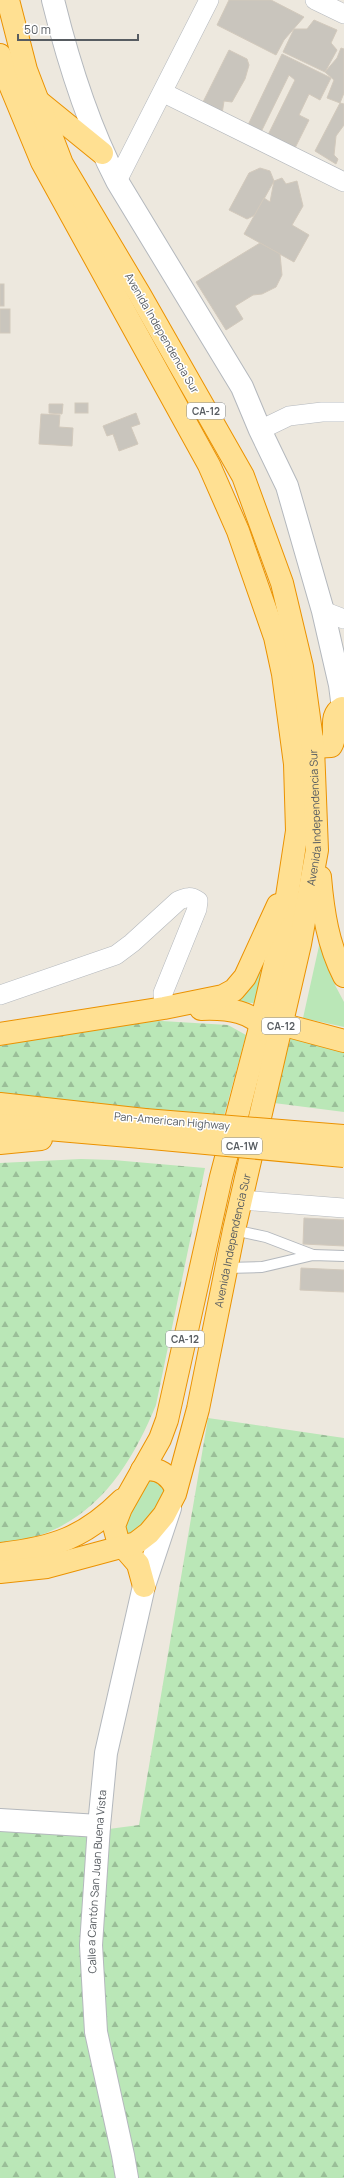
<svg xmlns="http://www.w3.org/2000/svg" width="344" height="2178" font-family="Manrope,sans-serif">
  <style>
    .green { fill: #bae7b7 }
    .forest { fill: url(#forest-firs) }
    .building { fill: #c9c5bd; stroke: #d2c9bc }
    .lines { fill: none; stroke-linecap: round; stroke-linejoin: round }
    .service-casing { stroke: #b4b8bd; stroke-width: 12 }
    .minor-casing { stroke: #b4b8bd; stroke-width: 20 }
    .tertiary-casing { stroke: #b4b8bd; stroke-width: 24 }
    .trunk-casing { stroke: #eb9200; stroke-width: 24 }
    .service { stroke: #fff; stroke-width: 10 }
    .minor { stroke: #fff; stroke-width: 19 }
    .tertiary { stroke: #fff; stroke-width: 22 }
    .trunk { stroke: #ffe092; stroke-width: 22 }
    .trunk-bridge-casing { stroke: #eb9200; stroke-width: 24; stroke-linecap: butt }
    .trunk-bridge { stroke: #ffe092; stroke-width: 22 }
    .labels { text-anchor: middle; stroke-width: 3; stroke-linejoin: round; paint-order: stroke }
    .shield { fill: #fff; stroke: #898d90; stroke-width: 1 }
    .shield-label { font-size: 10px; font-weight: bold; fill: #575c61 }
    .street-label { font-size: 11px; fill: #575c61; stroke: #fff }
  </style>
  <defs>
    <pattern id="forest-firs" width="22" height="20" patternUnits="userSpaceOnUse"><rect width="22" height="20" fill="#bae7b7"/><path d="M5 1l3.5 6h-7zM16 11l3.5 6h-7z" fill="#9abe98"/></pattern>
  </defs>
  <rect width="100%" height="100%" fill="#ede8de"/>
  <g class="green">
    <polygon points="321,937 335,985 344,1002 344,1027 303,1018"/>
    <polygon points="263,969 260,1004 236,1001"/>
    <polygon points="151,1478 161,1484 164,1493 149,1527 129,1534 123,1530 129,1500"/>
  </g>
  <g class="forest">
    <polygon points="162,1021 228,1025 246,1035 224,1116 0,1098 0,1046 120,1022"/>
    <polygon points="287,1038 314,1039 344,1048 344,1112 274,1103"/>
    <path d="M81 1159 113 1160 205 1168 156 1405C135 1456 105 1507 53 1530 37 1538 18 1540 0 1544V1163Z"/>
    <polygon points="208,1418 344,1438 344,2178 0,2178 0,1822 71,1834 139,1825"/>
  </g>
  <g class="building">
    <polygon points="229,0 271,0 304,17 284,40 276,55 217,25"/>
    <polygon points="314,20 337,30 331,43 337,50 325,72 283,52 294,29 307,29"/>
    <polygon points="341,48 344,49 344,93 340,103 327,98 334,80 325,72 337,58"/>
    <polygon points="229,50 247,59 249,65 245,79 232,102 224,101 222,114 202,104"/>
    <polygon points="282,54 331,78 320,100 309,94 299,115 309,120 294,150 267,137 295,80 289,75 261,132 248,125"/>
    <polygon points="340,103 344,104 344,125 336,136 334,155 338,159 336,164 315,151"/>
    <polygon points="260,168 270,171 274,181 255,215 247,219 229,210 249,173"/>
    <polygon points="282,178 286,184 297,181 303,206 292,225 309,235 294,262 244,234 264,198 270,202 274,181"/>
    <polygon points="260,243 280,254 282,275 276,287 262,294 253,295 235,306 243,319 226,330 196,282"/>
    <rect x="0" y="284" width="4" height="22"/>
    <rect x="0" y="309" width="10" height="24"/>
    <rect x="75" y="403" width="13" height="10"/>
    <polygon points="49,404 63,404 62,414 49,413"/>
    <polygon points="136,413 140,424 131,427 138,444 119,451 113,434 107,436 103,426"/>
    <polygon points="41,414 60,415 59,427 73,428 72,446 39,444"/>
    <polygon points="304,1218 344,1220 344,1246 303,1244"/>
    <polygon points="301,1268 344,1270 344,1292 300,1290"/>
  </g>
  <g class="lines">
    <g class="service-casing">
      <g id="service">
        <polyline points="234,1230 266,1237 313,1255"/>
        <polyline points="227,1268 262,1267 313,1255 344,1256"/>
      </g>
    </g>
    <g class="minor-casing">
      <g id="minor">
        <polyline points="315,0 344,14"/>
        <polyline points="164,93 344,182"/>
        <polyline points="117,181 209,0"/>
        <polyline points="260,430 289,416 322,412 344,412"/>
        <polyline points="323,611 344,619"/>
        <path d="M0 995 116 955 132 943 178 901C186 897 191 896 198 901L197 909 163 993 164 1008"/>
        <polyline points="242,1200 344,1208"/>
      </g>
    </g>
    <g class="tertiary-casing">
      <g id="tertiary">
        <path d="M53 0C68 61 88 125 117 181L242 387 260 430 287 486 323 611 340 685 344 716"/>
        <polyline points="0,1820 99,1826"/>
        <path id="s1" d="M127 2178 123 2155 96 2032 91 1945 99 1826 106 1753 144 1586 170 1508"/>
      </g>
    </g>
    <g class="trunk-casing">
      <g id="trunk">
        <polyline points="0,55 8,80 42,162 209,465 238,531 275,637 283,674 295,764 297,831 280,942 261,1024 221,1177 167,1420 160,1439 121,1508 114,1526 118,1541 138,1564 144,1586"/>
        <polyline points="38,101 102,153"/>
        <path d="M313 747 331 746C339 733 327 717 342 708"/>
        <path d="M320 877C323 912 328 945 344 976"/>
        <path d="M201 1009C226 1008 255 1010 269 1035"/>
        <polyline points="269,1033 288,1026 344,1041"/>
        <polyline points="0,1034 164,1008 223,996 234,990 245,977 278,905"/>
        <polyline points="0,1104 145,1120"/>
        <polyline points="0,1125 141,1137"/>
        <polyline points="0,1143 41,1139"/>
        <path d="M142 1470C158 1467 170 1475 176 1489"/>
        <path d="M0 1554C53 1548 84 1538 122 1500"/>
        <path id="s2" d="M0 1572 47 1567 136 1543 149 1533 164 1515 175 1494 198 1409 234 1230 300 944 317 850 313 747 302 667 282 583 243 476 140 295 62 164 26 70 8 0"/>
      </g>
    </g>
    <use href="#service" class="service"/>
    <use href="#minor" class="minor"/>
    <use href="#tertiary" class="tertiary"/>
    <use href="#trunk" class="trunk"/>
    <g class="trunk-bridge-casing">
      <g id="trunk-bridge">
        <polyline points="145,1120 344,1136"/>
        <polyline points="141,1137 344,1156"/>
      </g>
    </g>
    <use href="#trunk-bridge" class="trunk-bridge"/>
  </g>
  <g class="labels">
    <g class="shield">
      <rect x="187" y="403" width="38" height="16" rx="3"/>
      <rect x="262" y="1018" width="38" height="16" rx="3"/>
      <rect x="222" y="1138" width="40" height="16" rx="3"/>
      <rect x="166" y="1331" width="38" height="16" rx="3"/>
    </g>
    <g class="shield-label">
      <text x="206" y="415">CA-12</text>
      <text x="281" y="1030">CA-12</text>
      <text x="242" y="1150">CA-1W</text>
      <text x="185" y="1343">CA-12</text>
    </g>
    <g class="street-label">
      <text transform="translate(162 333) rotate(60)" y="4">Avenida Independencia Sur</text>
      <text dy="4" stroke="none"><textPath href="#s2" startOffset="895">Avenida Independencia Sur</textPath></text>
      <text transform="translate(172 1121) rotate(5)" y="4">Pan-American Highway</text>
      <text dy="4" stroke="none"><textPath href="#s2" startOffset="463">Avenida Independencia Sur</textPath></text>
      <text dy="4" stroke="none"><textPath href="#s1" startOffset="300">Calle a Cantón San Juan Buena Vista</textPath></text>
    </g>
  </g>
  <path d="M18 34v6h120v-6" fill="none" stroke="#575c61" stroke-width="2"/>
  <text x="24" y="34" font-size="12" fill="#575c61" stroke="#ffffff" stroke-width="3" paint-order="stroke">50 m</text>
</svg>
